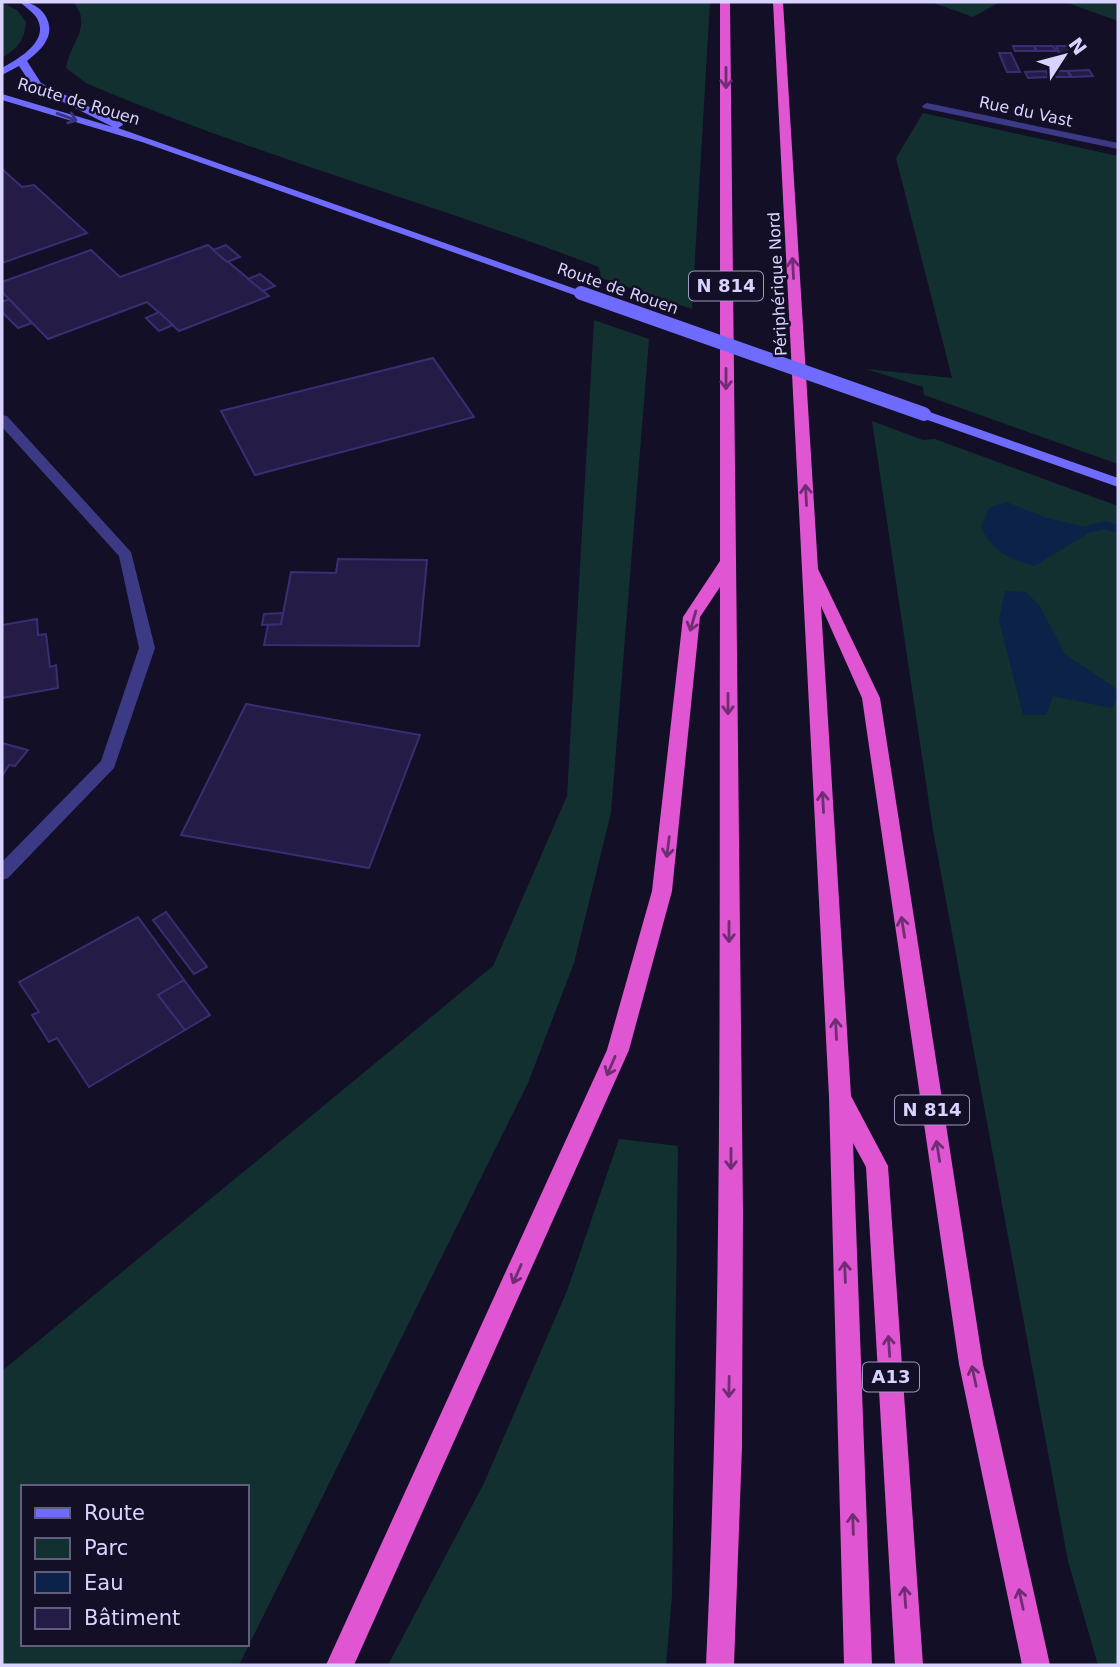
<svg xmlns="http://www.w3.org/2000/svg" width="1120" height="1667" font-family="'DejaVu Sans',sans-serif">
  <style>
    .green { fill: #12302f; fill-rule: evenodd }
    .water { fill: #0c2248 }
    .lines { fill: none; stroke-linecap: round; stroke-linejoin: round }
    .stream { fill: #0c2248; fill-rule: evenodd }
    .building { fill: #241b47; stroke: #3b2d73; stroke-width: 2 }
    .minor { fill: #3d3a85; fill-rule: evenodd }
    .secondary { fill: #6f6bff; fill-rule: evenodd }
    .trunk { fill: #e055d1; fill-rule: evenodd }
    .secondary-bridge { stroke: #6f6bff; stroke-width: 14 }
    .oneway { stroke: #6f2e73 }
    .oneway2 { stroke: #38347d }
    .labels { text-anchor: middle; stroke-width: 5; stroke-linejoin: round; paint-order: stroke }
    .far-street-label { font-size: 16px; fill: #d9d4ff; stroke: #130f26 }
    .shield { fill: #130f26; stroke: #9e99be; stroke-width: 2 }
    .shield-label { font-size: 18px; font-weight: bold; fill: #d9d4ff }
  </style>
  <rect width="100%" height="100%" fill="#130f26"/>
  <g class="green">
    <path d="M73 2H710L692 309 601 278 599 267C429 202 253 155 86 83L66 68C69 44 94 26 73 2Z"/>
    <polygon points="931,2 1000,2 973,17"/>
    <polygon points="1065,2 1118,2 1118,21"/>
    <path d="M2 3 17 10 26 22C25 40 17 49 2 58Z"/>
    <polygon points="923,113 1118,156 1118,464 924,395 923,387 866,369 952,378 896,158"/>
    <path d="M594 320 649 339 611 813 574 963 528 1083 239 1665H2V1371L493 966 567 796ZM23 1487H247V1644H23Z"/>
    <polygon points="872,421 923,440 935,439 1118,506 1118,1665 1098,1665 1068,1561 933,830"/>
    <polygon points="619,1139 678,1146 672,1596 666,1665 388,1665 484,1483 567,1291"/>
  </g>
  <g class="water">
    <path d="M1006 502 1047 518 1082 526 1087 534 1034 566C1009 559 992 551 981 527L989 508Z"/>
    <polygon points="1005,591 1026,592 1039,605 1065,654 1118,690 1118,699 1111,708 1053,696 1046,715 1023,715 999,620"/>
  </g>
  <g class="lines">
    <polygon class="stream" points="1106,521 1118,525 1118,533 1105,529 1085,534 1079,530 1081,527"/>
  </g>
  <g class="building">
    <polygon points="1013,46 1034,46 1036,51 1015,51"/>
    <polygon points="1034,46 1053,46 1056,51 1037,51"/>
    <polygon points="1056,46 1074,46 1078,53 1059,53"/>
    <polygon points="999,53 1011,53 1020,72 1007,72"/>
    <polygon points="1089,70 1093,76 1072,77 1068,71"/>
    <polygon points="1046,71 1049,77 1028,78 1025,72"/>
    <polygon points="1047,71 1067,71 1071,77 1050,77"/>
    <polygon points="2,169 22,187 34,185 87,233 2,263"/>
    <polygon points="208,245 269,296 179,331 147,302 48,339 2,292 2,282 91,250 120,277"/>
    <polygon points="226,245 240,257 227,262 213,250"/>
    <polygon points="260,274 275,286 263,291 248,279"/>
    <polygon points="9,299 32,323 18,328 2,312 2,302"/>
    <polygon points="159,312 173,325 159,331 146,318"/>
    <polygon points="433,358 474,417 255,475 221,411"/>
    <polygon points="338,559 427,560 419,646 264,645 268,625 281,624 291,572 336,573"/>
    <polygon points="283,613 281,624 262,625 264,614"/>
    <polygon points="37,619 38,635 46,634 50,667 56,665 58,688 2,698 2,625"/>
    <polygon points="246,704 420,735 369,868 181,835"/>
    <polygon points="2,743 28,750 15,766 9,765 2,776"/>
    <polygon points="166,912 207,967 194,974 153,920"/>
    <polygon points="138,917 184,980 158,995 185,1030 89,1087 57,1038 49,1042 32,1015 39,1012 19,982"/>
    <polygon points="184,980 210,1015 185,1030 158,995"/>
  </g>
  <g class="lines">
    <g class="minor">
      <polygon points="927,103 1118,143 1118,149 923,108 922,106"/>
      <polygon points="2,415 7,416 131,552 155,648 114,768 8,878 2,880 2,862 101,761 139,648 119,556 2,427"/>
    </g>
    <g class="secondary">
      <path d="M20 2C39 1 57 22 46 41 42 49 34 55 27 61L41 83 122 123 123 125 118 128 587 293 577 296 142 142 2 100V94L113 127 33 87 19 66 2 75V68C16 60 46 44 39 23 37 14 26 8 20 2Z"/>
      <polygon points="924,410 1118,478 1118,487 919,417 917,414"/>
    </g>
    <g class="trunk">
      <path d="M720 2H730L743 1212 742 1447 734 1665H706C723 1306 719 947 720 587L700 617 672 891 629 1050 354 1665H326L607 1050 652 891 683 617 720 561Z"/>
      <polygon points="773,2 783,2 818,569 880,698 983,1364 1050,1665 1022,1665 959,1364 862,698 821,606 851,1096 888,1166 923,1665 895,1665 866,1167 853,1143 872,1665 844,1665 829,1097"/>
    </g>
    <polyline class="secondary-bridge" points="581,293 924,414"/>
  </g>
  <defs><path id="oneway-shaft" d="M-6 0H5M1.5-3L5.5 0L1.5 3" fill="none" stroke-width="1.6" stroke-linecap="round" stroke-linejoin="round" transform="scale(1.75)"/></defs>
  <g class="oneway">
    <use href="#oneway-shaft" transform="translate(726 78) rotate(90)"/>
    <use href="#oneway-shaft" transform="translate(793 268) rotate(-93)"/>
    <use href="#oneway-shaft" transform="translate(726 379) rotate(90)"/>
    <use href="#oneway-shaft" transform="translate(806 495) rotate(-93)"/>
    <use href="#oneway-shaft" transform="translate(693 621) rotate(106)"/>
    <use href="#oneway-shaft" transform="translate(728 704) rotate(90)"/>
    <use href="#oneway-shaft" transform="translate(823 802) rotate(-93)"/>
    <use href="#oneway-shaft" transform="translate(668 847) rotate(97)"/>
    <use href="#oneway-shaft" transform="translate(903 927) rotate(-99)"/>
    <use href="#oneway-shaft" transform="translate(729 932) rotate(90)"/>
    <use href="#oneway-shaft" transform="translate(836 1029) rotate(-93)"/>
    <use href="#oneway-shaft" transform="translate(611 1066) rotate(113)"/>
    <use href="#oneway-shaft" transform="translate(938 1151) rotate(-99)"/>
    <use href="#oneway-shaft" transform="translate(731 1159) rotate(90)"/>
    <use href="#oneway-shaft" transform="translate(845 1272) rotate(-92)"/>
    <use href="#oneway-shaft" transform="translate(517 1274) rotate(114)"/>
    <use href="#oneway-shaft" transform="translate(889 1346) rotate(-94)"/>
    <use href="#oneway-shaft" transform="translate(974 1376) rotate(-102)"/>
    <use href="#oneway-shaft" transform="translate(729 1387) rotate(91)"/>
    <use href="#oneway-shaft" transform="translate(853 1524) rotate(-92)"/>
    <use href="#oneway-shaft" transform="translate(905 1597) rotate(-94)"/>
    <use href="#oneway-shaft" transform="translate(1021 1599) rotate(-102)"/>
  </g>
  <use class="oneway2" href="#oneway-shaft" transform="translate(67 117) rotate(20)"/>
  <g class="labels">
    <g class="far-street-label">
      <text transform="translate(79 101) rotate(17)" y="6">Route de Rouen</text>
      <text transform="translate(1026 111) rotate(12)" y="6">Rue du Vast</text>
      <text transform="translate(777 284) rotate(-93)" y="6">Périphérique Nord</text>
      <text transform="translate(618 288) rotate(19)" y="6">Route de Rouen</text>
    </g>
    <g class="shield">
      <rect x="689" y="271.5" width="74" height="29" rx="5"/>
      <rect x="895" y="1095.5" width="74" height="29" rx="5"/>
      <rect x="863" y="1362.5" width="56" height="29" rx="5"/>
    </g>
    <g class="shield-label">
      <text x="726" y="292">N 814</text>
      <text x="932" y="1116">N 814</text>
      <text x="891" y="1383">A13</text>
    </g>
  </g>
  <rect width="1120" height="1667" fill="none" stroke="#d9d4ff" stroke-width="7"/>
  <rect x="21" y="1485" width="228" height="161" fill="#130f26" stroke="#625e7d" stroke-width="2"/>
  <rect x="35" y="1508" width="35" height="10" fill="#6f6bff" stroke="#625e7d" stroke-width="2"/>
  <text x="84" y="1520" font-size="21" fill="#d9d4ff">Route</text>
  <rect x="35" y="1538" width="35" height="21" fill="#12302f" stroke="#625e7d" stroke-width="2"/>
  <text x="84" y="1555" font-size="21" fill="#d9d4ff">Parc</text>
  <rect x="35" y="1572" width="35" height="21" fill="#0c2248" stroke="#625e7d" stroke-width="2"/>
  <text x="84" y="1590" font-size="21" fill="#d9d4ff">Eau</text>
  <rect x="35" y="1608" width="35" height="21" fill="#241b47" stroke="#625e7d" stroke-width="2"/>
  <text x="84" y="1625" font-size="21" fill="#d9d4ff">Bâtiment</text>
  <g transform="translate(1064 56) rotate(54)" stroke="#130f26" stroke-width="5" paint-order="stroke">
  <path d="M0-5L12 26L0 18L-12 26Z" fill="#d9d4ff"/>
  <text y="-10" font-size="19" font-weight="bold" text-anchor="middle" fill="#d9d4ff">N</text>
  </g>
</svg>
